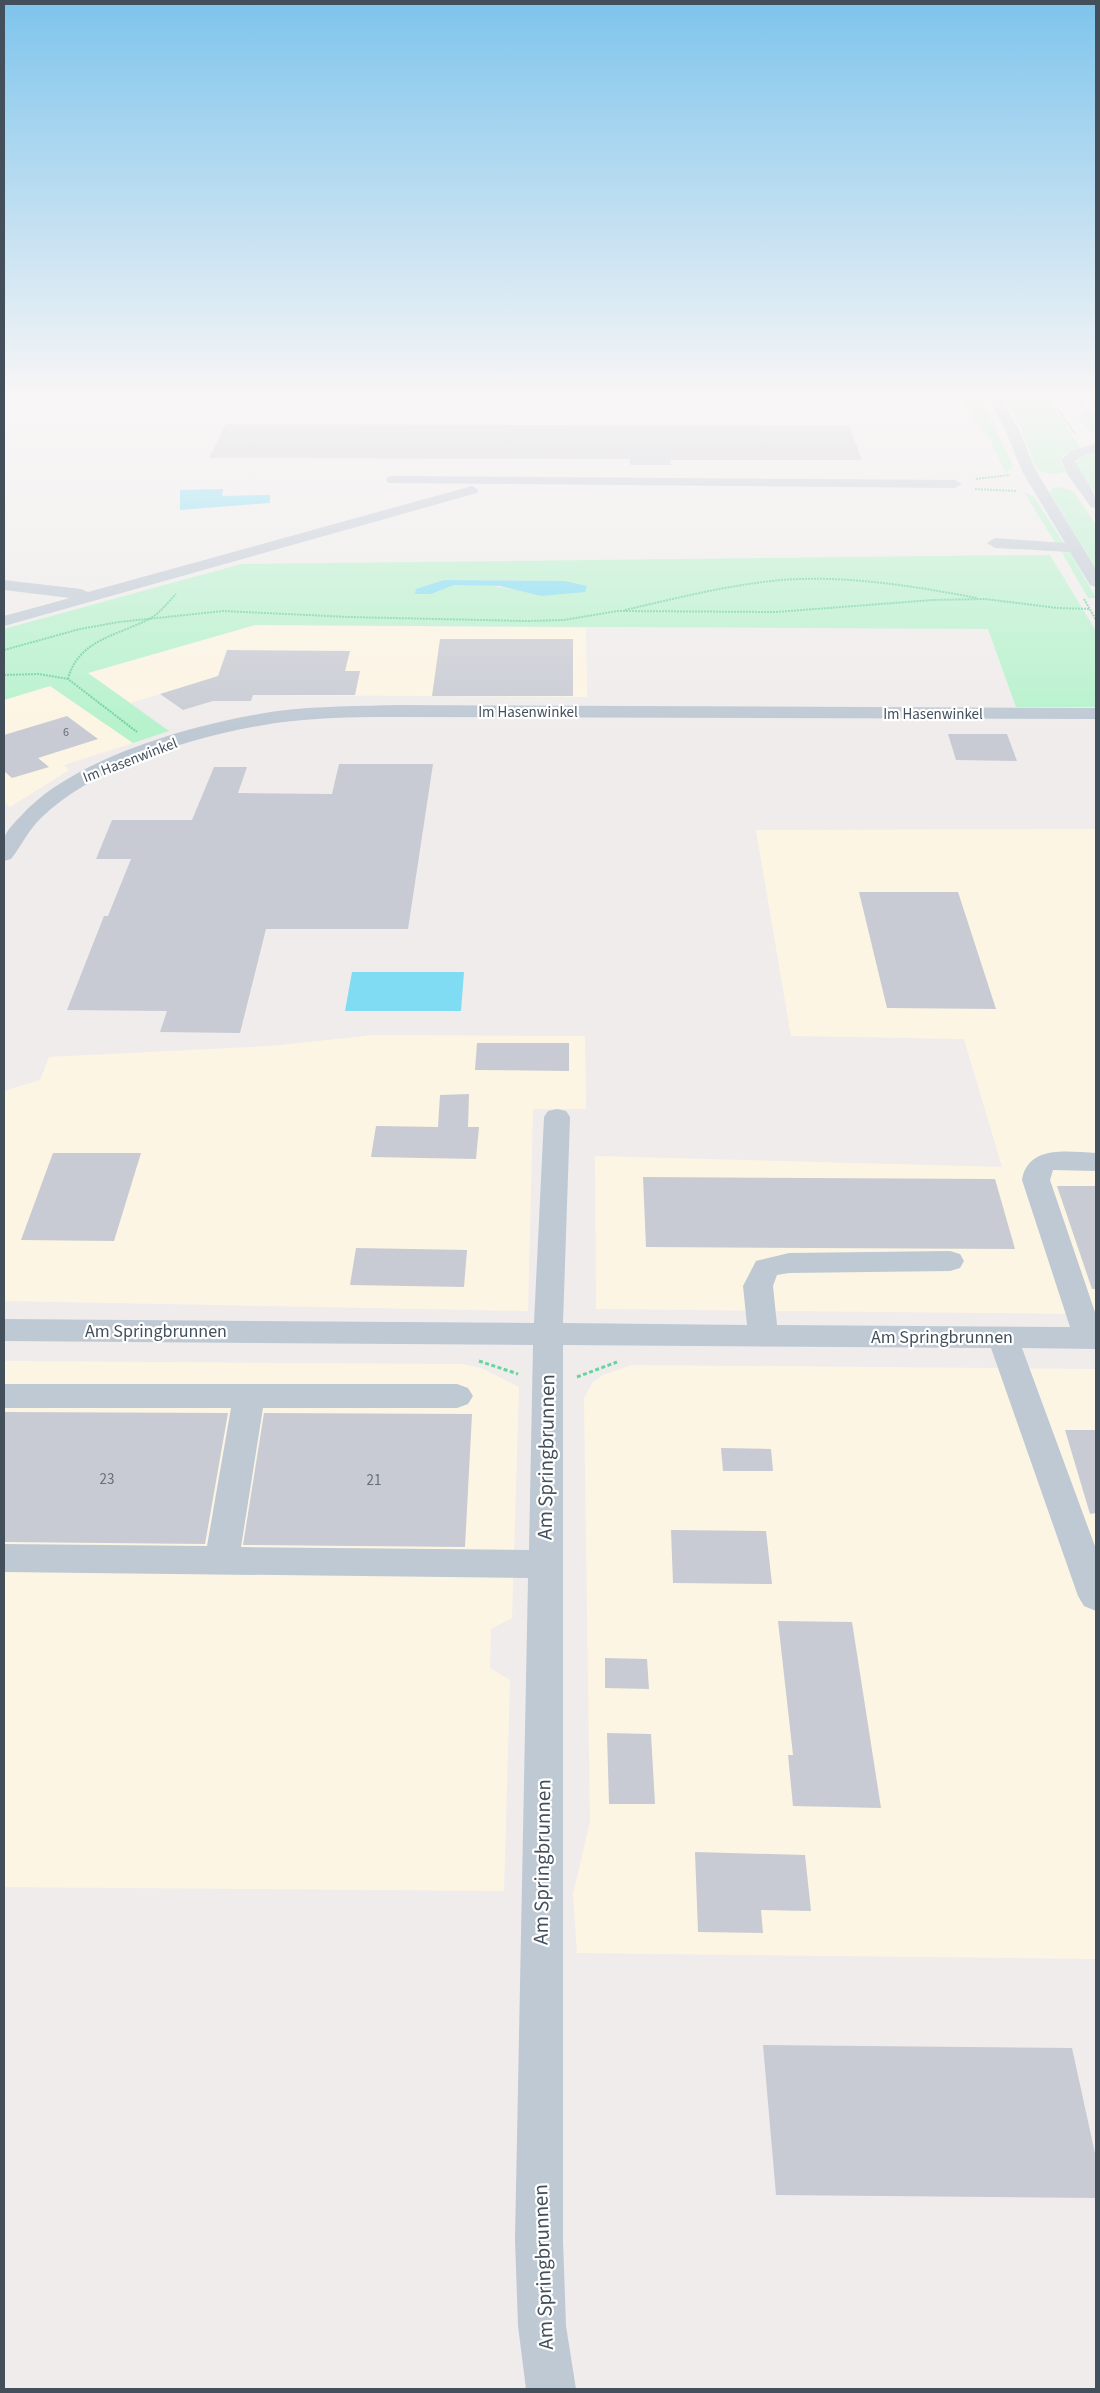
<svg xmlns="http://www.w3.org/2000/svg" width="1100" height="2393" font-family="'Source Sans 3',sans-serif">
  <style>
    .commercial { fill: #fdf5e3 }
    .green { fill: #b6f2cc; fill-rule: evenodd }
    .water { fill: #7fdcf3 }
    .building { fill: #c8cbd3 }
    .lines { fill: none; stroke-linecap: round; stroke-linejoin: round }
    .path-far1 { stroke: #6bd39f; stroke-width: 2; stroke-dasharray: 2 1; stroke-linecap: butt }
    .path { stroke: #6bd39f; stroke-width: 3; stroke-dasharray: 4 2.5; stroke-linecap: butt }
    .minor { fill: #bec9d4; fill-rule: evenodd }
    .labels { text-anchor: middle; stroke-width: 4.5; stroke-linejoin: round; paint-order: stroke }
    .far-number-label { font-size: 12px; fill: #646f7a }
    .far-street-label { font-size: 15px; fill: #43505c; stroke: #fff }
    .number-label { font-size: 15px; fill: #646f7a }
    .street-label { font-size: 18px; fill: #43505c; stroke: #fff }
    .near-street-label { font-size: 21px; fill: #43505c; stroke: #fff }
  </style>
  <rect width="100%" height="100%" fill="#f0ecec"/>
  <g class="commercial">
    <polygon points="255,625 586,628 587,697 253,695 251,701 213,701 183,710 160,694 131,703 88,673"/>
    <polygon points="50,686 133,743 64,765 69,770 10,807 4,802 4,700"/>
    <polygon points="1096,829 1096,1314 596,1309 595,1156 1002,1167 964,1039 791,1036 756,830"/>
    <polygon points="375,1035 585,1036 586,1109 533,1109 528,1311 4,1301 4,1091 40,1080 49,1057 270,1046"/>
    <polygon points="4,1361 461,1364 481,1368 519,1387 512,1618 491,1629 490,1668 510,1680 504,1891 4,1887"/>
    <polygon points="632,1365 1096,1369 1096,1959 577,1953 573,1894 590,1822 584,1398 593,1382 603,1375"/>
  </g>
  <g class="green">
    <polygon points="959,397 980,397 1011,461 1013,466 1006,473 990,440"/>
    <polygon points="1003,397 1046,397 1081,449 1063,455 1060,461 1065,472 1051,474 1037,470 1019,423"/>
    <polygon points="1078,401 1092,403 1083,403 1096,421 1096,437 1077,417 1084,412"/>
    <polygon points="1096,452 1096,494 1076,464 1081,457"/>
    <polygon points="1061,487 1074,492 1096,525 1096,568 1050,493 1053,488"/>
    <polygon points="1024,492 1034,497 1065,545 1056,544"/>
    <polygon points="1060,549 1068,549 1096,598 1088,598"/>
    <path d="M1025 555H1050L1096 631V707H1016L988 629 255 625 88 673 169 731 133 743 50 686 4 700V629L241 564ZM444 580 565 581 541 596C513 589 486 583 456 585 441 586 435 596 415 594L417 589Z"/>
  </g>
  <g class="water">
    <polygon points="223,489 222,496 270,495 270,503 180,510 180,490"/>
    <polygon points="444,580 565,581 587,586 585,592 541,596 500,586 454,585 431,594 415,594 416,589"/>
    <polygon points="352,972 464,972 461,1011 345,1011"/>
  </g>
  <g class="building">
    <polygon points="226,424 849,426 862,460 670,460 671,465 630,465 630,459 209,458"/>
    <polygon points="440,639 573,639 573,696 432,696"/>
    <polygon points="227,650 350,651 345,671 360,671 355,695 253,695 251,701 213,701 183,710 160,694 218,676"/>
    <polygon points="67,716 98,739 38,758 49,767 12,778 4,771 4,735"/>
    <polygon points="948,734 1007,734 1017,761 956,760"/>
    <polygon points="339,764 433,764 408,929 266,929 240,1033 160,1032 167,1011 67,1010 104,916 108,916 131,859 96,859 112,820 192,820 214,767 247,767 238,793 332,794"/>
    <polygon points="859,892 958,892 996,1009 887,1008"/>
    <polygon points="477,1043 569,1043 569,1071 475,1070"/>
    <polygon points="469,1094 468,1127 479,1127 476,1159 371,1157 376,1126 438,1127 440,1095"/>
    <polygon points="53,1153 141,1153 114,1241 21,1240"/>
    <polygon points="643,1177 995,1179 1015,1249 646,1247"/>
    <polygon points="1057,1186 1096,1186 1096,1289 1092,1289"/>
    <polygon points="356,1248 467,1250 464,1287 350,1285"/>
    <polygon points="4,1412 228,1413 205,1544 4,1542"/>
    <polygon points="264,1413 472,1414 465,1547 243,1545"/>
    <polygon points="1065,1430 1096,1430 1096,1513 1090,1514"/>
    <polygon points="721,1448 771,1449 773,1471 723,1471"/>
    <polygon points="671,1530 766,1531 772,1584 673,1583"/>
    <polygon points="778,1621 852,1622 881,1808 793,1806 788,1755 793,1755"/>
    <polygon points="605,1658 647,1659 649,1689 605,1688"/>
    <polygon points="607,1733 651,1734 655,1804 609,1804"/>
    <polygon points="695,1852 805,1855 811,1911 761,1910 763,1933 698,1932"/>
    <polygon points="763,2045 1072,2048 1096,2158 1096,2198 776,2195"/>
  </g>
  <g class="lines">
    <g class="path-far1">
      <polyline points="1057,408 1075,434"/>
      <polyline points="976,479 1010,475"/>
      <polyline points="975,489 1016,491"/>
      <polyline points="1084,599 1096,620"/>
      <path d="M625 610C677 598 728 585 781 580 847 575 913 586 977 598"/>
      <polyline points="4,650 80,629 119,622 223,611 349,617 526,621 564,620 617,611 776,612 933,600 985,599 1058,608 1090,609"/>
      <polyline points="4,675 39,674 68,679 137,732"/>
      <path d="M68 679C78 639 120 635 151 618 161 612 168 602 176 594"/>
    </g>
    <g class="path">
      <polyline points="479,1361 518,1374"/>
      <polyline points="577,1377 617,1362"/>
    </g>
    <g class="minor">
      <polygon points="988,397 1000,397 1020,432 1036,471 1096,569 1096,587 1090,585 1070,552 995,548 987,543 995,538 1065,543 1022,471 1006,432"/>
      <path d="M1096 444V452L1083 456 1075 461C1083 478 1097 490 1096 508L1091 507 1067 474 1061 460 1073 450Z"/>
      <polygon points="393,476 955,480 962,484 955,488 388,483 386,480 388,477"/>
      <polygon points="472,486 479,490 477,493 4,626 4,616 70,598 4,590 4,580 81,589 88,592"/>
      <path d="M399 705 1096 708V719L399 717C364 717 328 717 293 721 216 729 99 762 42 817 29 829 22 845 11 859L4 861C4 854 2 845 4 839 6 831 14 823 20 817 72 757 200 722 278 711 318 706 359 706 399 705Z"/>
      <path d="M557 1109 566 1111 570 1117 563 1323 747 1325 743 1286 756 1261 789 1253 950 1251 960 1254 964 1261 960 1268 950 1271 789 1273 777 1275 773 1286 777 1325 1070 1327 1022 1180C1028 1144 1069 1152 1096 1153V1171L1053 1170 1050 1180 1096 1315V1349L1022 1348 1096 1549V1611L1084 1606 1078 1596 991 1348 563 1345V2240L566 2326 576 2389H526L518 2326 515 2240 528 1578 4 1572V1544L207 1546 231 1408H4V1384H457L468 1388 473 1396 468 1404 457 1408H263L241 1547 529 1550 533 1345 4 1341V1319L534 1323 544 1117 548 1111Z"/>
    </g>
  </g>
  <linearGradient id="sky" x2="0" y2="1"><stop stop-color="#7ec4ec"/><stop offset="0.54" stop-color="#f8f6f6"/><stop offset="1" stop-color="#f8f6f6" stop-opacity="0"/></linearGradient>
  <rect width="1100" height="732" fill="url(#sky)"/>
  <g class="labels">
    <g class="far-number-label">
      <text x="66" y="736">6</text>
    </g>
    <g class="far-street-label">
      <text x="528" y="717">Im Hasenwinkel</text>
      <text x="933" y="719">Im Hasenwinkel</text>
      <text transform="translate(130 760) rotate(-21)" y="5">Im Hasenwinkel</text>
    </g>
    <g class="number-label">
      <text x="107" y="1484">23</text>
      <text x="374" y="1485">21</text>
    </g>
    <g class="street-label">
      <text x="156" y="1337">Am Springbrunnen</text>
      <text x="942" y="1343">Am Springbrunnen</text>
    </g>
    <g class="near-street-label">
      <text transform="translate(546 1457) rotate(-89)" y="7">Am Springbrunnen</text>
      <text transform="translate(542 1862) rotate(-89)" y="7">Am Springbrunnen</text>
      <text transform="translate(543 2267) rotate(-92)" y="7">Am Springbrunnen</text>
    </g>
  </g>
  <rect width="1100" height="2393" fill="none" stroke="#43505c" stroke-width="10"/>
</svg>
